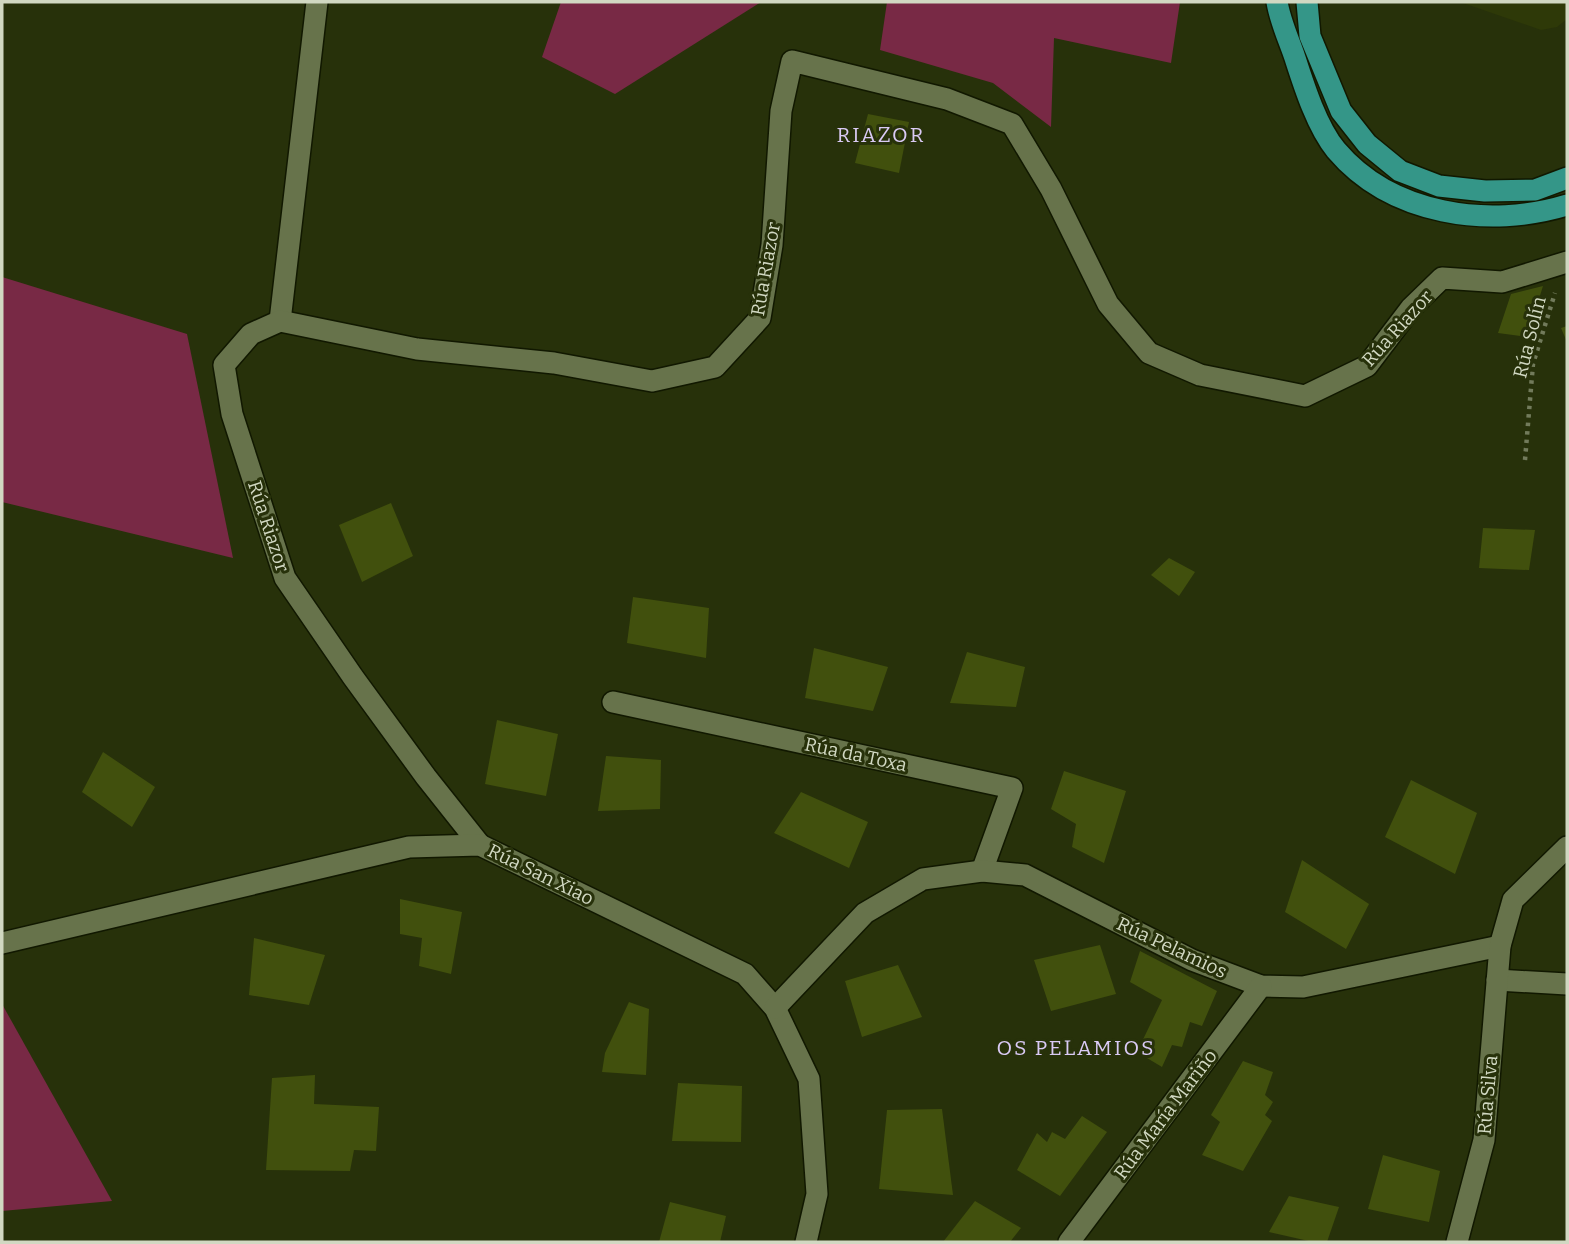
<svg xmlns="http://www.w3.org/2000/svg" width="1569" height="1244" font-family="Bitter,serif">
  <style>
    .built { fill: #2e3908 }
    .green { fill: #782945 }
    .building { fill: #41500d }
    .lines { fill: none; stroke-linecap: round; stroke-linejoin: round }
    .minor-casing { stroke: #111800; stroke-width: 24 }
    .highway-casing { stroke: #111800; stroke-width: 24 }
    .path { stroke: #727b5b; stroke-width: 4.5; stroke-dasharray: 3.5 5; stroke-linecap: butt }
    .minor { stroke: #67734b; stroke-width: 21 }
    .highway { stroke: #349688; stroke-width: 21 }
    .labels { text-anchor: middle; stroke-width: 6; stroke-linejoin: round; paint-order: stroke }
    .street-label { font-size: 19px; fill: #d1d8c2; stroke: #27310a }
    .neighbourhood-label { font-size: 21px; letter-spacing: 2px; fill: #dacaf5; stroke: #27310a }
  </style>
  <rect width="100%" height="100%" fill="#27310a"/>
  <polygon class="built" points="1460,2 1567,2 1567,19 1557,27 1541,30"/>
  <g class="green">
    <polygon points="561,2 761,2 615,94 542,57"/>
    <polygon points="887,2 1180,2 1171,63 1054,38 1051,127 993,83 880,50"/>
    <polygon points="2,277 187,334 233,558 2,502"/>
    <polygon points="2,1004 112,1201 2,1211"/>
  </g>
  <g class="building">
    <polygon points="868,114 909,122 899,173 855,163"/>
    <polygon points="1543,286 1527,337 1498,333 1511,294"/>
    <polygon points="1567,326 1567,342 1561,328"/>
    <polygon points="391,503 413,556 362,582 339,525"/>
    <polygon points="1483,528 1535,530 1529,570 1479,568"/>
    <polygon points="1169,558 1195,572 1179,596 1151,575"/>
    <polygon points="633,597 709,608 706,658 627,643"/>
    <polygon points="814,648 888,667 873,711 805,698"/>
    <polygon points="967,652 1025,667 1016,707 950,703"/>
    <polygon points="497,720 558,734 546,796 485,784"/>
    <polygon points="103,752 155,787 132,827 82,792"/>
    <polygon points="606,756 661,760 660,809 598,811"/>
    <polygon points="1064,771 1126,791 1104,863 1072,847 1076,824 1051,809"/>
    <polygon points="1411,780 1477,813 1455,874 1385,837"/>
    <polygon points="801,792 868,822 849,868 774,833"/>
    <polygon points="1302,860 1369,904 1346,949 1285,912"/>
    <polygon points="400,899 462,912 451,974 419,966 422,938 400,934"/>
    <polygon points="254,938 325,955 309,1005 249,995"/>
    <polygon points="1100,945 1116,994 1051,1011 1034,960"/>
    <polygon points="1140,951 1217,991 1202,1026 1190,1022 1182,1047 1172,1045 1162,1067 1137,1052 1162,1000 1130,982"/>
    <polygon points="898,965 922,1017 862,1037 845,981"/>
    <polygon points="629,1002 649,1009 646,1075 602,1072 605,1053"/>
    <polygon points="1243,1061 1273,1072 1265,1095 1273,1102 1265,1115 1272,1121 1243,1171 1202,1155 1220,1122 1211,1115"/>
    <polygon points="315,1075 314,1104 379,1107 376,1151 354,1150 350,1171 266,1170 272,1078"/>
    <polygon points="678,1083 742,1086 741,1142 672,1141"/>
    <polygon points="942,1109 953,1195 879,1189 887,1110"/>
    <polygon points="1082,1116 1107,1132 1060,1196 1017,1170 1037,1133 1047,1142 1052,1132 1065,1139"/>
    <polygon points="1383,1155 1440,1171 1429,1222 1368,1209"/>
    <polygon points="1289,1196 1339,1207 1327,1242 1313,1242 1269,1232"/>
    <polygon points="975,1201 1021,1228 1010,1242 943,1242"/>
    <polygon points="670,1202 726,1216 720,1242 659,1242"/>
  </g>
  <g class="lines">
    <g class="minor-casing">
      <g id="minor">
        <polyline points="280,321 317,2"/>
        <polyline points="613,702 1012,788 982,871"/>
        <polyline points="480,845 426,777 353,677 285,578 232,414 224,365 251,334 280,321 417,349 554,363 652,381 715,367 760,318 772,245 781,111 792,61 947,99 1012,124 1051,189 1108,304 1149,353 1200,375 1305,396 1367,366 1411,308 1442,278 1502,282 1567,262"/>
        <polyline points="2,943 409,847 480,845 745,974 775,1008 809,1079 817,1194 806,1242"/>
        <polyline points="1497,980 1567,984"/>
        <polyline points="775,1008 865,913 923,879 982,871 1025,875 1192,960 1261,986 1303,987 1500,946"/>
        <polyline points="1069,1242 1261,986"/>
        <polyline points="1457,1242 1484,1140 1500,946 1513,900 1567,847"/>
      </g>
    </g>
    <g class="highway-casing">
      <g id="highway">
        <path d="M1277 2C1280 21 1289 40 1295 58 1304 86 1317 127 1336 150 1391 215 1489 229 1567 205"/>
        <polyline points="1307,2 1310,36 1341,111 1367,144 1400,171 1439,186 1485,191 1535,190 1567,178"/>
      </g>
    </g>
    <polyline class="path" points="1525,460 1533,364 1555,293"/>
    <use href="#minor" class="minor"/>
    <use href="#highway" class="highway"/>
  </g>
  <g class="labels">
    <g class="street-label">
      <text transform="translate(765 269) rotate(-80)" y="7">Rúa Riazor</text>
      <text transform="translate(1397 328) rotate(-48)" y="7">Rúa Riazor</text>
      <text transform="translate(1529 337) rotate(-76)" y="7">Rúa Solín</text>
      <text transform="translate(269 526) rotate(72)" y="7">Rúa Riazor</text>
      <text transform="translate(856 754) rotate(12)" y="7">Rúa da Toxa</text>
      <text transform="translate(541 874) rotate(26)" y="7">Rúa San Xiao</text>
      <text transform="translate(1172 947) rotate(25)" y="7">Rúa Pelamios</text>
      <text transform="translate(1487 1095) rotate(-85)" y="7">Rúa Silva</text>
      <text transform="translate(1165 1114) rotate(-53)" y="7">Rúa María Mariño</text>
    </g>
    <g class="neighbourhood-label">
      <text x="881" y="142">RIAZOR</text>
      <text x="1076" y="1055">OS PELAMIOS</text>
    </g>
  </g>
  <rect width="1569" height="1244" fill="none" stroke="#d1d8c2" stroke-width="7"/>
</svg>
